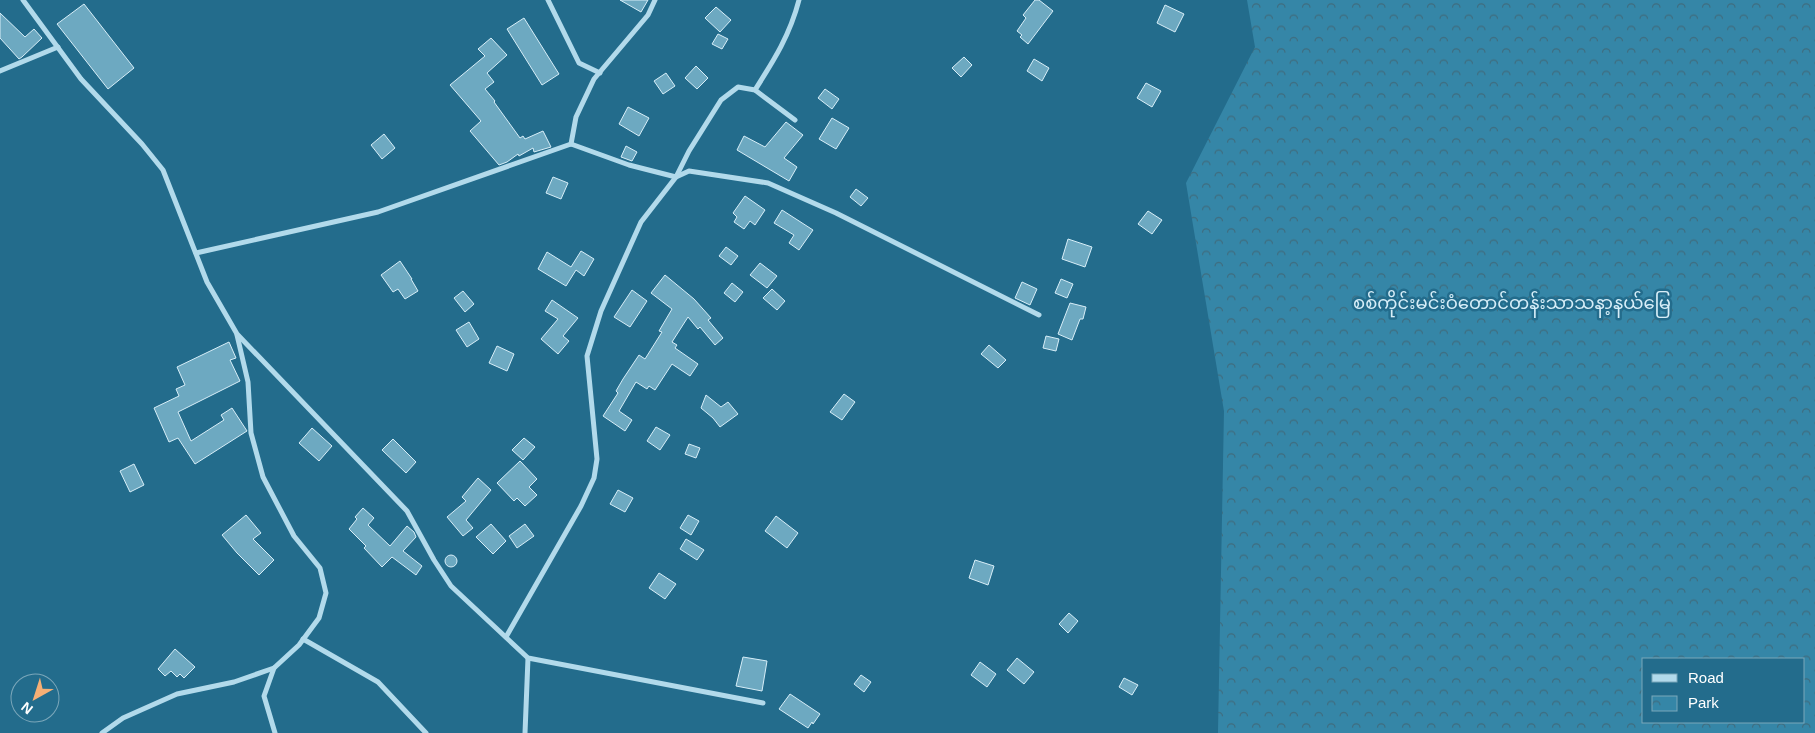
<svg xmlns="http://www.w3.org/2000/svg" width="1815" height="733" font-family="Helvetica,'Noto Sans Myanmar',sans-serif">
  <style>
    .park { fill: url(#park-crowns); fill-rule: evenodd }
    .building { fill: #6da9c1; stroke: #d7eef8 }
    .lines { fill: none; stroke-linecap: round; stroke-linejoin: round }
    .minor { stroke: #b2daeb; stroke-width: 5 }
    .labels { text-anchor: middle; stroke-width: 5; stroke-linejoin: round; paint-order: stroke }
    .park-label { font-size: 18px; fill: #d7eef8; stroke: #236c8c }
  </style>
  <defs>
    <pattern id="park-crowns" width="20" height="18" patternUnits="userSpaceOnUse" patternTransform="scale(1.25)"><rect width="20" height="18" fill="#3586a7"/><path d="M2 6a3 3 0 1 1 6 0M12 15a3 3 0 1 1 6 0" fill="none" stroke="#3f6c7e"/></pattern>
  </defs>
  <rect width="100%" height="100%" fill="#236c8c"/>
  <path class="park" d="M1247 0H1815V733H1218L1224 411 1186 183 1255 47ZM1644 659H1804V722H1644Z"/>
  <g class="building">
    <polygon points="620,0 648,0 641,12"/>
    <polygon points="1035,0 1039,0 1053,11 1028,44 1020,37 1022,35 1017,31 1026,18 1023,15"/>
    <polygon points="84,4 134,68 108,89 57,24"/>
    <polygon points="1165,5 1184,14 1175,32 1157,23"/>
    <polygon points="716,7 731,20 720,32 705,18"/>
    <polygon points="0,13 25,37 34,29 42,38 22,57 19,59 0,38"/>
    <polygon points="524,18 559,74 542,85 507,29"/>
    <polygon points="718,34 728,39 722,49 712,44"/>
    <polygon points="491,38 507,55 487,73 494,82 485,89 495,101 494,102 520,138 523,136 525,139 543,131 551,147 534,152 533,148 519,156 518,154 507,162 499,165 470,131 481,121 450,85 485,56 478,49"/>
    <polygon points="964,57 972,65 961,77 952,68"/>
    <polygon points="1034,59 1049,68 1042,81 1027,71"/>
    <polygon points="696,66 708,78 697,89 685,78"/>
    <polygon points="666,73 675,86 663,94 654,81"/>
    <polygon points="1146,83 1161,91 1152,107 1137,98"/>
    <polygon points="825,89 839,99 832,109 818,98"/>
    <polygon points="628,107 649,118 639,136 619,124"/>
    <polygon points="832,118 849,128 836,149 819,139"/>
    <polygon points="786,122 803,135 784,158 797,167 789,181 737,150 744,136 765,147"/>
    <polygon points="384,134 395,148 382,159 371,145"/>
    <polygon points="626,146 637,152 632,161 621,157"/>
    <polygon points="553,177 568,183 561,199 546,193"/>
    <polygon points="856,189 868,198 861,206 850,197"/>
    <polygon points="745,196 765,210 755,225 750,221 744,229 734,222 737,217 733,213"/>
    <polygon points="782,210 813,230 799,250 789,243 794,235 774,223"/>
    <polygon points="1148,211 1162,220 1152,234 1138,224"/>
    <polygon points="1068,239 1092,247 1085,267 1062,259"/>
    <polygon points="726,247 738,256 731,265 719,256"/>
    <polygon points="581,251 594,259 584,276 576,270 566,286 538,269 547,252 571,267"/>
    <polygon points="400,261 412,279 411,279 418,291 405,299 398,289 393,292 381,275"/>
    <polygon points="760,263 777,276 767,288 750,275"/>
    <polygon points="665,275 694,299 711,318 708,320 723,338 715,345 700,327 698,329 688,317 672,342 677,345 675,348 698,364 690,376 672,364 655,390 649,386 647,389 636,382 619,411 632,420 625,431 603,416 618,393 616,391 623,379 639,355 645,359 662,332 659,331 672,309 651,293"/>
    <polygon points="1061,279 1073,284 1067,298 1055,293"/>
    <polygon points="1022,282 1037,289 1030,305 1015,298"/>
    <polygon points="732,283 743,292 735,302 724,293"/>
    <polygon points="772,289 785,301 777,310 763,298"/>
    <polygon points="632,290 647,301 630,327 614,317"/>
    <polygon points="463,291 474,304 465,312 454,298"/>
    <polygon points="552,300 578,318 563,336 569,341 558,354 541,339 558,319 545,311"/>
    <polygon points="1070,303 1086,307 1083,319 1080,319 1072,340 1058,334"/>
    <polygon points="469,322 479,339 467,347 456,330"/>
    <polygon points="1046,336 1059,339 1056,351 1043,348"/>
    <polygon points="229,342 236,358 230,360 240,381 178,412 191,441 224,420 221,415 232,408 247,431 195,464 178,438 169,442 154,408 179,396 176,389 185,385 177,367"/>
    <polygon points="989,345 1006,360 998,368 981,354"/>
    <polygon points="497,346 514,354 507,371 489,363"/>
    <polygon points="844,394 855,402 842,420 830,412"/>
    <polygon points="706,395 721,407 728,402 738,414 720,427 713,418 701,408"/>
    <polygon points="656,427 670,435 660,450 647,441"/>
    <polygon points="312,428 332,446 319,461 299,443"/>
    <polygon points="524,438 535,447 523,460 512,450"/>
    <polygon points="393,439 416,462 406,473 382,450"/>
    <polygon points="689,444 700,448 696,458 685,454"/>
    <polygon points="520,461 537,479 529,487 537,495 525,506 517,498 514,501 497,483"/>
    <polygon points="134,464 144,485 130,492 120,471"/>
    <polygon points="478,478 491,490 466,520 473,528 463,536 447,517 466,501 462,497"/>
    <polygon points="618,490 633,498 625,512 610,504"/>
    <polygon points="363,508 374,518 368,525 390,546 407,526 414,532 416,537 403,551 422,566 416,575 392,557 382,567 364,548 366,546 349,529 357,519 355,517"/>
    <polygon points="246,515 261,533 253,539 274,560 259,575 237,553 222,535"/>
    <polygon points="688,515 699,521 691,535 680,528"/>
    <polygon points="776,516 798,533 787,548 765,531"/>
    <polygon points="491,524 506,541 493,554 476,537"/>
    <polygon points="525,524 534,536 517,548 509,536"/>
    <polygon points="686,539 704,550 697,560 680,549"/>
    <circle cx="451" cy="561" r="6"/>
    <polygon points="975,560 994,566 988,585 969,578"/>
    <polygon points="659,573 676,584 665,599 649,588"/>
    <polygon points="1069,613 1078,621 1068,633 1059,624"/>
    <polygon points="175,649 195,667 184,678 180,674 177,677 171,671 165,676 158,669"/>
    <polygon points="743,657 767,661 762,691 736,686"/>
    <polygon points="1017,658 1034,672 1024,684 1007,670"/>
    <polygon points="980,662 996,674 987,687 971,675"/>
    <polygon points="861,675 871,682 864,692 854,684"/>
    <polygon points="1124,678 1138,685 1132,695 1119,687"/>
    <polygon points="790,694 820,714 813,724 812,722 808,728 779,709"/>
  </g>
  <g class="lines">
    <g class="minor">
      <polyline points="23,0 81,79 142,144 163,170 207,282 237,334 407,511 434,560 451,586 528,658 763,703"/>
      <polyline points="548,0 579,63 600,73"/>
      <polyline points="0,71 58,47"/>
      <path d="M755 90C774 60 790 35 799 0"/>
      <polyline points="571,144 576,117 594,79 648,15 655,0"/>
      <polyline points="196,253 378,212 571,144 629,165 676,177 689,171 768,183 836,213 1039,315"/>
      <polyline points="506,637 581,506 594,478 597,459 587,356 601,311 641,222 676,177 689,151 721,100 738,87 755,90 795,120"/>
      <polyline points="303,639 378,682 426,733"/>
      <polyline points="274,668 264,696 275,733"/>
      <polyline points="102,733 123,718 177,694 234,682 274,668 299,645 319,618 326,593 320,568 294,536 263,477 251,433 248,382 237,335"/>
      <polyline points="525,733 528,658"/>
    </g>
  </g>
  <g class="labels">
    <g class="park-label">
      <text x="1512" y="309">စစ်ကိုင်းမင်းဝံတောင်တန်းသာသနာ့နယ်မြေ</text>
    </g>
  </g>
  <rect x="1642" y="658" width="162" height="65" fill="#236c8c" stroke="#7ba7ba"/>
  <rect x="1652" y="674" width="25" height="8" fill="#b2daeb" stroke="#7ba7ba"/>
  <text x="1688" y="683" font-size="15" fill="#ffffff">Road</text>
  <rect x="1652" y="696" width="25" height="15" fill="url(#park-crowns)" stroke="#7ba7ba"/>
  <text x="1688" y="708" font-size="15" fill="#ffffff">Park</text>
  <g transform="translate(35 698) rotate(219)"><circle r="24" fill="#236c8c" stroke="#7ba7ba"/>
  <path d="M0-4L9 19L0 12L-9 19Z" fill="#f6af75"/>
  <text y="-8" font-size="14" font-weight="bold" text-anchor="middle" fill="#ffffff">N</text>
  </g>
</svg>
